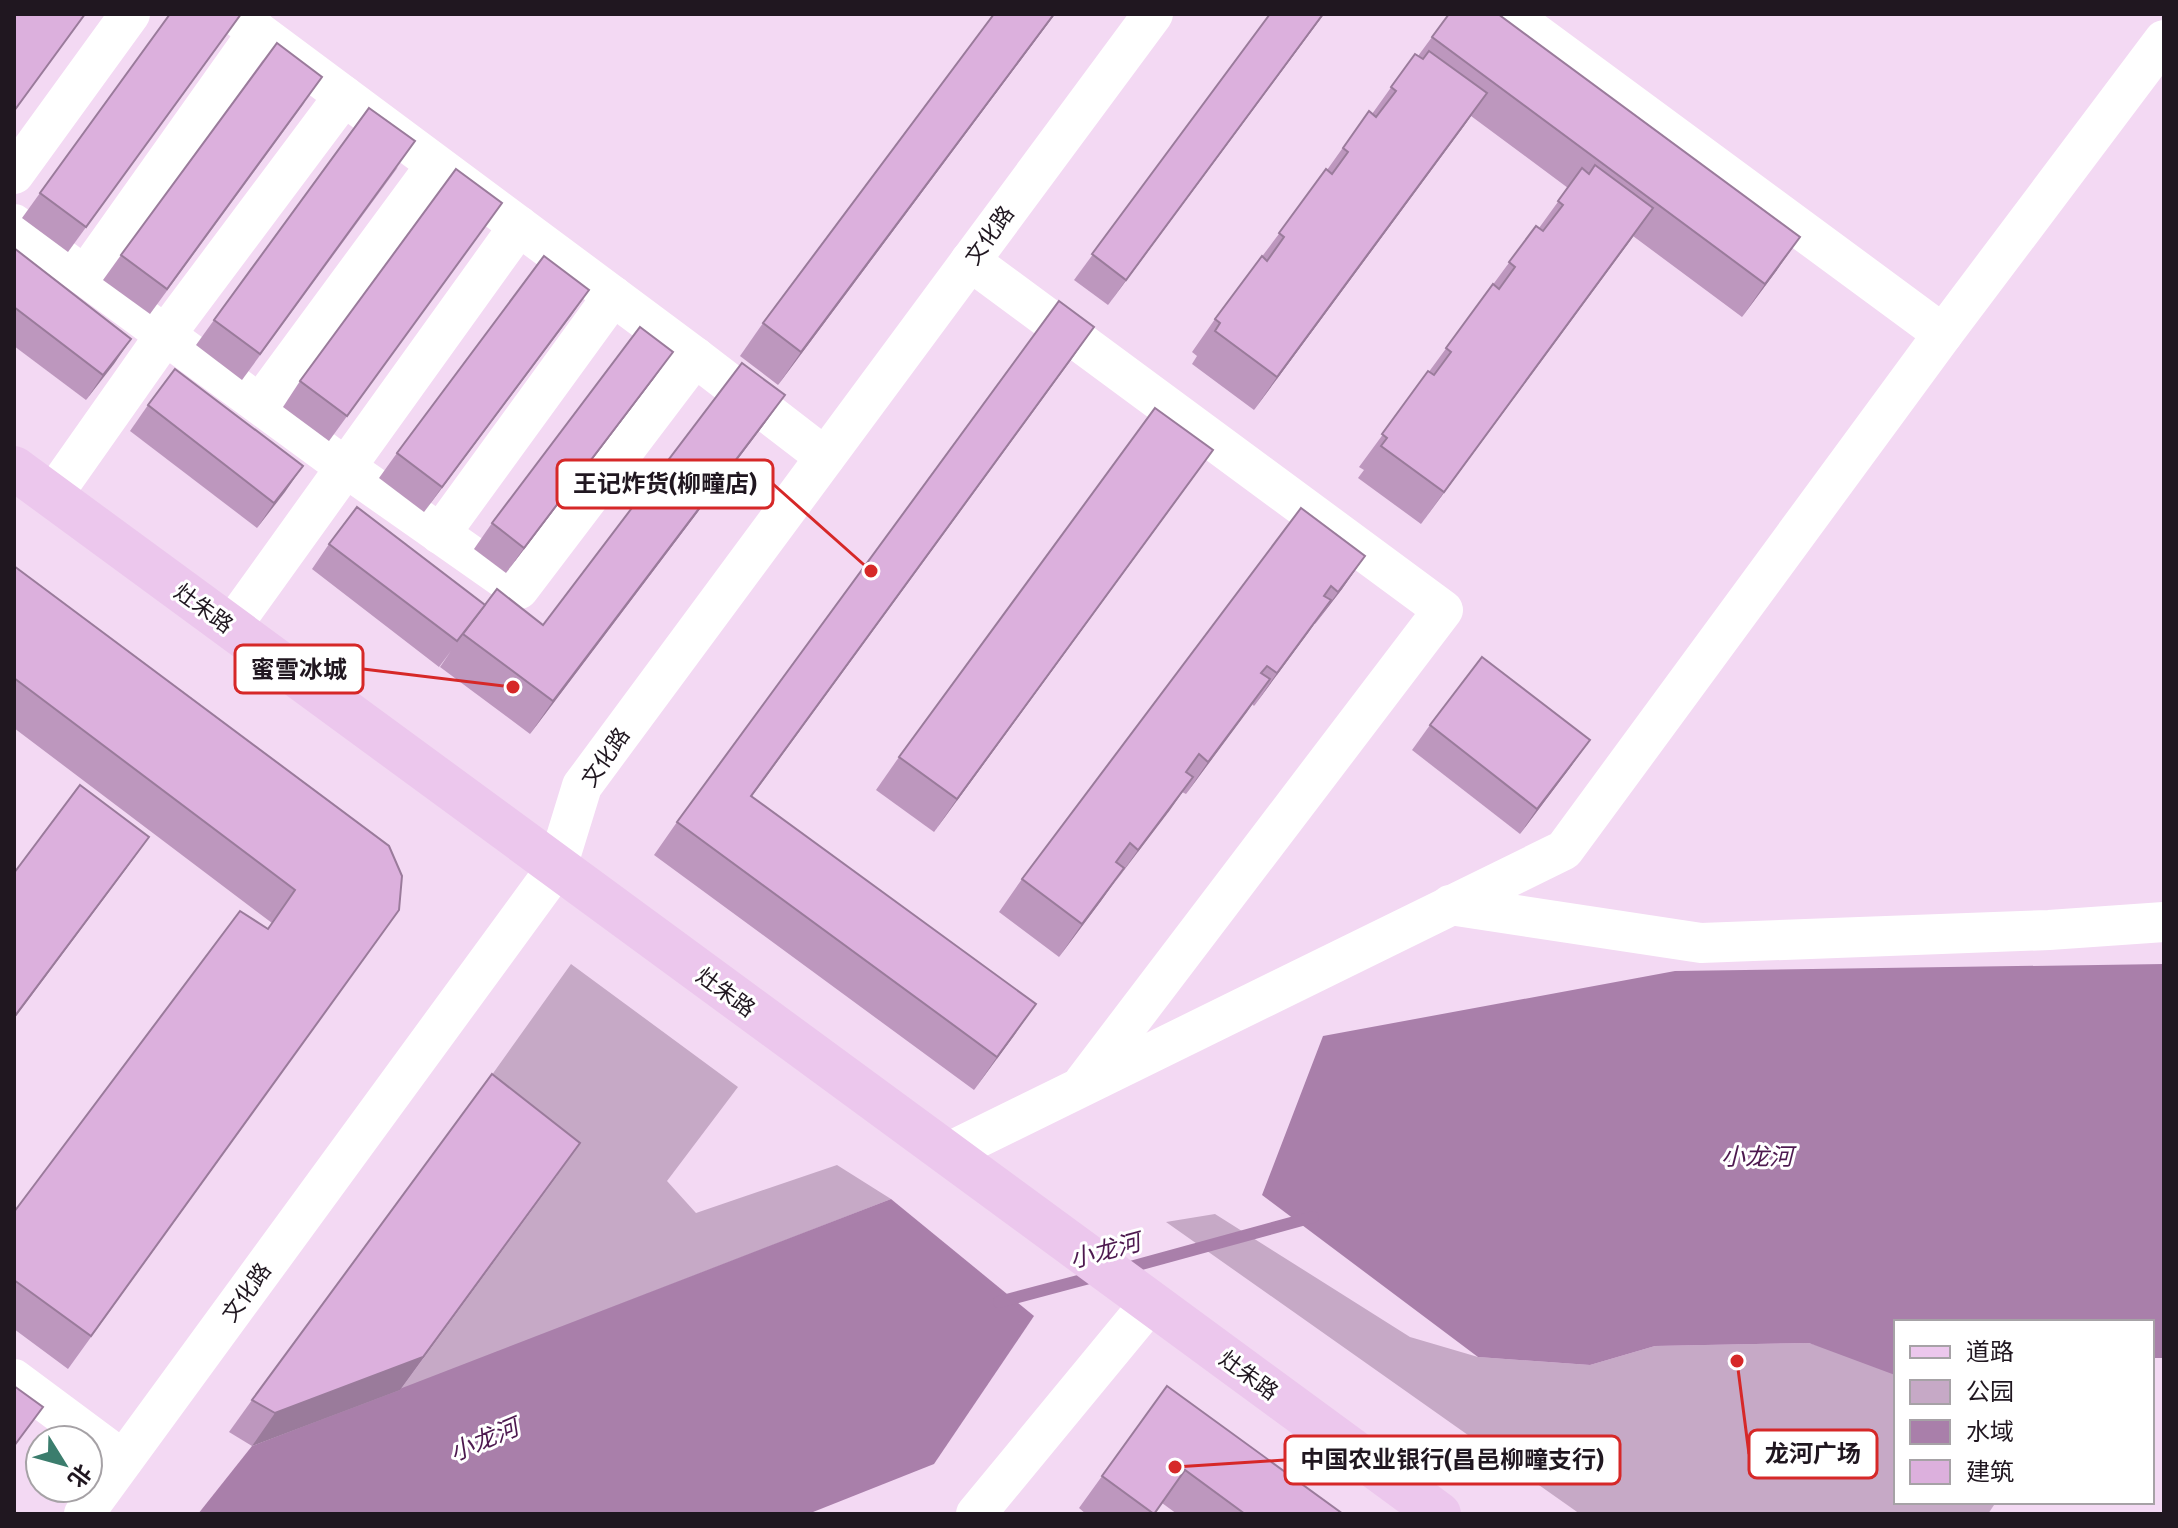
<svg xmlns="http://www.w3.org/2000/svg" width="2178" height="1528" font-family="'Fira Sans','Noto Sans SC',sans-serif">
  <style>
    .green { fill: #c6a9c6 }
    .water { fill: #a97faa }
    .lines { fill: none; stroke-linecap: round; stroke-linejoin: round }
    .stream { stroke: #a97faa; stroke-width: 12 }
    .minor { stroke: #fff; stroke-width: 40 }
    .major { stroke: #ecc7ed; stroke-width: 44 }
    .wall { fill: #bd97be }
    .shaded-wall { fill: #9a7b9b }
    .building { fill: #dcb0dd; stroke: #9a7b9b; stroke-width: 2 }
    .labels { text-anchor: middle; stroke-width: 6; stroke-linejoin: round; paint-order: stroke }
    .street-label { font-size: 22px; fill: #201720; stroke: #fff }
    .water-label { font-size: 24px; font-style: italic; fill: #4d194f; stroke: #fff }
    .leader { fill: none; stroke: #d62828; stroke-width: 3 }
    .callout-dot { fill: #d62828; stroke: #fff; stroke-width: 3 }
    .callout { fill: #fff; stroke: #d62828; stroke-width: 3 }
    .callout-label { font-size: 24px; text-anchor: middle; font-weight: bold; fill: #201720 }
  </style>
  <rect width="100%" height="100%" fill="#f3d9f3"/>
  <g class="green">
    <polygon points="571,964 738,1087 667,1181 696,1213 837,1165 891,1199 400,1390 557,1176 469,1107"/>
    <polygon points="1215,1214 1410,1337 1478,1357 1590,1365 1655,1346 1809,1343 1896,1368 1896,1502 1996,1502 1988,1514 1580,1514 1166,1222"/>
  </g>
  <g class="water">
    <polygon points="2164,964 2164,1358 2152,1358 2152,1322 1896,1322 1895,1375 1809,1343 1655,1346 1590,1365 1478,1357 1262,1195 1323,1036 1675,971"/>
    <polygon points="891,1199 1034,1316 934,1464 808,1514 198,1514 252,1446"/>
  </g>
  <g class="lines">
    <g class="stream">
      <polyline points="1123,1269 1313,1217"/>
      <polyline points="999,1302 1097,1276"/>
    </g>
    <g class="minor">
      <polyline points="234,14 695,357 825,457"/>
      <polyline points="1509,14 1943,334"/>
      <polyline points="14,174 130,14"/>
      <polyline points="14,224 345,467 519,589 695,357"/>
      <polyline points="970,261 1443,610 1084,1082"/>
      <polyline points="85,276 258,32"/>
      <polyline points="260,404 436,165"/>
      <polyline points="52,496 166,334 344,96"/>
      <polyline points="440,534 613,296"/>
      <polyline points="231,627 519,226"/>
      <polyline points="1450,905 1701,943 2049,930 2164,922"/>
      <polyline points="947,1153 1564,850 1943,334 2164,40"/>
      <polyline points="14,1379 123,1460"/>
      <polyline points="84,1514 557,867 582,786 1153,14"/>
      <polyline points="976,1514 1150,1303"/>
    </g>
    <polyline class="major" points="14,468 1439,1514"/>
  </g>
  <g class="wall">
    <polygon points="241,14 68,252 22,218 40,193"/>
    <polygon points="1055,14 778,385 740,356 763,323"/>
    <polygon points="1270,14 1324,14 1108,305 1074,280"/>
    <polygon points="1432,37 1777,270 1742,317 1633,236 1421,524 1358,478 1364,470 1359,467 1536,226 1539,228 1568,188 1471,116 1254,410 1192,364 1197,356 1192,352 1215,319 1327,170 1369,111 1372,114 1415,54 1418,56"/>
    <polygon points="305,102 150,314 103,280 121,255"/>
    <polygon points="398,167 242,380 196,345 214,320"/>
    <polygon points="484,228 329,441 283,407 300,381"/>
    <polygon points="14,248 131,339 86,400 14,346"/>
    <polygon points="589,290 424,512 379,478 397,453"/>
    <polygon points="1094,327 751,796 1036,1004 974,1090 654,855 677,822"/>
    <polygon points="655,377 506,573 474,549 492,523"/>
    <polygon points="785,395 762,427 530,734 440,667 451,651 439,667 312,569 329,544 485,605 543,625"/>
    <polygon points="148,405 303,466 257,528 130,431"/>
    <polygon points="1213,450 934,832 876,790 899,757"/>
    <polygon points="1301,508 1365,556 1342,589 1315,624 1314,624 1254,706 1252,704 1186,794 1182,792 1059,957 999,912 1022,879"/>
    <polygon points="14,566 399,910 68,1369 14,1329 14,1212 272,923 14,728"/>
    <polygon points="1430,725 1572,765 1520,834 1412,750"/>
    <polygon points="557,1176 400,1390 252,1446 229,1432 252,1400"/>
    <polygon points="1167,1386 1343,1514 1177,1514 1162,1503 1154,1514 1086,1514 1079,1508"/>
  </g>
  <g class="shaded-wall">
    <polygon points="1054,14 1055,14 778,385 801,352"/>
    <polygon points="1323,14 1324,14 1108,305 1126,280"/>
    <polygon points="1487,93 1464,126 1254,410 1277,377"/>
    <polygon points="1653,208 1630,241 1421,524 1444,492"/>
    <polygon points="1800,237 1777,270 1742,317 1765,284"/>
    <polygon points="589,290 571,316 424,512 442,487"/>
    <polygon points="1094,327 1071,360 728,829 751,796"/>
    <polygon points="131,339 114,364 86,400 103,375"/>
    <polygon points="673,352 655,377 506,573 524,548"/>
    <polygon points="785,395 762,427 530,734 553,701"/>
    <polygon points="1213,450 1190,482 934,832 957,799"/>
    <polygon points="303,466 285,492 257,528 274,503"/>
    <polygon points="1365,556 1342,589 1315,624 1338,592"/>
    <polygon points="1331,600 1308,633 1254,706 1277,673"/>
    <polygon points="1270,679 1247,712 1186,794 1208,762"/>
    <polygon points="1590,740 1572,765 1520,834 1537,809"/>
    <polygon points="1193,777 1170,810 1115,882 1138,850"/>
    <polygon points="149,837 126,869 14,1019 14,1017"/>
    <polygon points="1124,868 1101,901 1059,957 1082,924"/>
    <polygon points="1036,1004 1013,1037 974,1090 997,1057"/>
    <polygon points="580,1143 400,1390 252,1446 275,1413"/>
  </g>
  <g class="building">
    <polygon points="14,14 85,14 14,111"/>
    <polygon points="170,14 241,14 86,227 40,193"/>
    <polygon points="994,14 1054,14 801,352 763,323"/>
    <polygon points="1270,14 1323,14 1126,280 1092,254"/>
    <polygon points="1449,14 1498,14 1800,237 1765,284 1432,37"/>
    <polygon points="277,43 322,77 167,289 121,255"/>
    <polygon points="1429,51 1487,93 1277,377 1215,331 1220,323 1215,319 1262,256 1267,261 1284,237 1279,233 1326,169 1332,174 1348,152 1343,148 1369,111 1376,117 1396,91 1391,87 1415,54 1423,59"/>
    <polygon points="369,108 415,141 260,354 214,320"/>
    <polygon points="1595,165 1653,208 1444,492 1381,446 1387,438 1382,434 1428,371 1434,375 1451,352 1446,348 1493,284 1499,289 1515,267 1509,262 1536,226 1543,231 1563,205 1558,201 1582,168 1589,174"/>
    <polygon points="456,169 502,203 347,416 300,381"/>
    <polygon points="14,248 131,339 103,375 14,307"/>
    <polygon points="544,256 589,290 442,487 397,453"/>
    <polygon points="1059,301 1094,327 751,796 1036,1004 997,1057 677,822"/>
    <polygon points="640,327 673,352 524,548 492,523"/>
    <polygon points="742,363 785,395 553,701 463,634 497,589 543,625"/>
    <polygon points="175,369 303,466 274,503 148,405"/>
    <polygon points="1155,408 1213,450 957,799 899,757"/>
    <polygon points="357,507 485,605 457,641 329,544"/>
    <polygon points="1301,508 1365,556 1338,592 1331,586 1324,596 1331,600 1277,673 1267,666 1261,673 1270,679 1208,762 1199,754 1186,772 1193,777 1138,850 1130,843 1116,862 1124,868 1082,924 1022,879"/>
    <polygon points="14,566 389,846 402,876 399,910 91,1336 14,1280 14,1212 240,911 268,929 295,890 14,678"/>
    <polygon points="1482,657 1590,740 1537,809 1430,725"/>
    <polygon points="80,785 149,837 14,1017 14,873"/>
    <polygon points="492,1074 580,1143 423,1357 275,1413 252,1400"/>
    <polygon points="14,1386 43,1407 14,1446"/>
    <polygon points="1167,1386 1343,1514 1245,1514 1185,1470 1154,1514 1102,1476"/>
  </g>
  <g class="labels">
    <g class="street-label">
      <text transform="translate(989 235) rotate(-54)" y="8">文化路</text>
      <text transform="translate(204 608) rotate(36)" y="8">灶朱路</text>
      <text transform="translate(605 757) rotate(-55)" y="8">文化路</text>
      <text transform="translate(726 992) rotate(36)" y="8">灶朱路</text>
      <text transform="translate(246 1292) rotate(-54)" y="8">文化路</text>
      <text transform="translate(1249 1375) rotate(36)" y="8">灶朱路</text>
    </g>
    <g class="water-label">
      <text x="1757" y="1165">小龙河</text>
      <text transform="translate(1105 1251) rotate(-15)" y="8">小龙河</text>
      <text transform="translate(484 1440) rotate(-23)" y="8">小龙河</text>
    </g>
  </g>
  <path class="leader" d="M871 571L773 484M513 687L363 669M1737 1361L1749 1454M1175 1467L1285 1460"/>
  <g class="callout-dot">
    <circle cx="871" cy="571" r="8"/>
    <circle cx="513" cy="687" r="8"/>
    <circle cx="1737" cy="1361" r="8"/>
    <circle cx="1175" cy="1467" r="8"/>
  </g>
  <g class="callout">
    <rect x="557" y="460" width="216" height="48" rx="8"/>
    <rect x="235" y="645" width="128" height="48" rx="8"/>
    <rect x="1749" y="1430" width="128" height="48" rx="8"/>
    <rect x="1285" y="1436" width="335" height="48" rx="8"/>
  </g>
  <g class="callout-label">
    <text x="665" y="492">王记炸货(柳疃店)</text>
    <text x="299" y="678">蜜雪冰城</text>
    <text x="1813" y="1462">龙河广场</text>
    <text x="1452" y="1468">中国农业银行(昌邑柳疃支行)</text>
  </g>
  <rect width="2178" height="1528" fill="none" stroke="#201720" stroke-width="32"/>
  <rect x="1894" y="1320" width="260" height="184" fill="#ffffff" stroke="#a6a2a6" stroke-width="2"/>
  <rect x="1910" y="1346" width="40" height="12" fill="#ecc7ed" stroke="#a6a2a6" stroke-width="2"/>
  <text x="1966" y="1360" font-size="24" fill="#201720">道路</text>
  <rect x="1910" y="1380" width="40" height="24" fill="#c6a9c6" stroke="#a6a2a6" stroke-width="2"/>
  <text x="1966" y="1400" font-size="24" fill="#201720">公园</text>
  <rect x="1910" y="1420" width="40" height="24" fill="#a97faa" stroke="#a6a2a6" stroke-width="2"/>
  <text x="1966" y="1440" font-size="24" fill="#201720">水域</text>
  <rect x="1910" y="1460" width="40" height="24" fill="#dcb0dd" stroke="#a6a2a6" stroke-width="2"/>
  <text x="1966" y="1480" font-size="24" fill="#201720">建筑</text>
  <g transform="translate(64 1464) rotate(127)"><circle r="38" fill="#ffffff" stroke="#a6a2a6" stroke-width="2"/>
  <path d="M0-6L14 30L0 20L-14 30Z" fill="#3b7d6d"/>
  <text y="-12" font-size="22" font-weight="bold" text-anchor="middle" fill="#201720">北</text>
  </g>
</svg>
